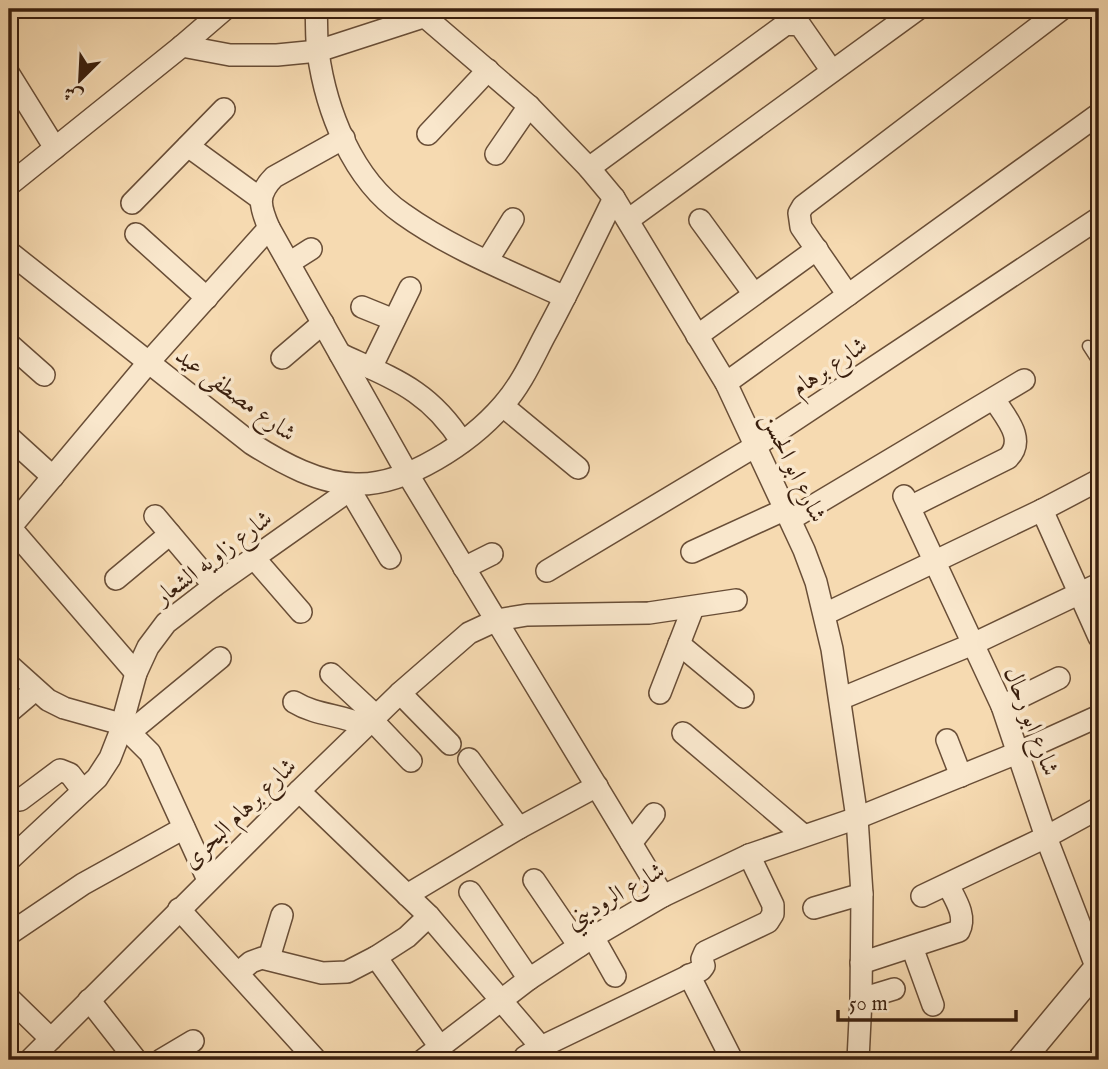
<svg xmlns="http://www.w3.org/2000/svg" width="1108" height="1069" font-family="'IM FELL English',Amiri,serif">
  <style>
    .lines { fill: none; stroke-linecap: round; stroke-linejoin: round }
    .service-casing { stroke: #694e37; stroke-width: 13 }
    .minor-casing { stroke: #694e37; stroke-width: 24 }
    .tertiary-casing { stroke: #694e37; stroke-width: 29 }
    .service { stroke: #f9e7cc; stroke-width: 10 }
    .minor { stroke: #f9e7cc; stroke-width: 21 }
    .tertiary { stroke: #f9e7cc; stroke-width: 26 }
    .labels { text-anchor: middle; stroke-width: 7; stroke-linejoin: round; paint-order: stroke }
    .street-label { font-size: 24px; fill: #3a1f0e; stroke: #f9e7cc }
  </style>
  <rect width="100%" height="100%" fill="#f6dab1"/>
  <filter id="stains"><feTurbulence type="fractalNoise" baseFrequency=".00286" numOctaves="4"/><feColorMatrix values="0 0 0 0 .2 0 0 0 0 .09 0 0 0 0 .02 0 0 0 .5 -.17"/></filter>
  <radialGradient id="worn" r=".72"><stop offset=".6" stop-color="#630" stop-opacity="0"/><stop offset="1" stop-color="#630" stop-opacity=".3"/></radialGradient>
  <g class="lines">
    <g class="service-casing">
      <polyline id="service" points="1088,346 1099,363"/>
    </g>
    <g class="minor-casing">
      <g id="minor">
        <path d="M316 9C317 23 316 38 318 52 326 110 352 179 403 214 452 249 511 272 565 297"/>
        <polyline points="416,9 529,106 589,168 614,198 726,383 804,550 816,582 832,649 857,818 862,894 861,999 858,1060"/>
        <polyline points="182,46 230,55 277,55 318,51 426,16"/>
        <polyline points="9,74 55,148"/>
        <polyline points="428,134 488,70"/>
        <path d="M344 138 274 177C256 195 260 207 269 228L407 473 663 896"/>
        <polyline points="188,146 261,199"/>
        <polyline points="496,154 529,106"/>
        <polyline points="589,168 786,24 800,25 832,71"/>
        <polyline points="9,185 182,46 225,9"/>
        <polyline points="132,203 224,109"/>
        <polyline points="628,220 918,9"/>
        <polyline points="700,220 754,294"/>
        <polyline points="136,234 207,298"/>
        <path d="M9 252 252 444C282 463 320 484 356 484 406 486 471 442 503 405 521 385 532 360 544 337 569 291 591 245 614 198"/>
        <polyline points="487,261 513,219"/>
        <polyline points="289,263 311,249"/>
        <polyline points="848,295 801,227 799,213 803,206 1062,9"/>
        <polyline points="362,307 394,320"/>
        <polyline points="697,336 817,249"/>
        <polyline points="9,344 44,375"/>
        <path d="M340 354C394 379 429 390 462 442"/>
        <polyline points="282,358 323,323"/>
        <polyline points="371,368 410,288"/>
        <polyline points="726,383 1099,114"/>
        <polyline points="503,406 578,468"/>
        <polyline points="9,437 53,477"/>
        <polyline points="350,490 390,558"/>
        <polyline points="904,496 1002,706 1046,837 1097,969"/>
        <path d="M910 507 1008 458C1027 439 1005 417 994 399"/>
        <polyline points="1042,510 1099,637"/>
        <polyline points="155,516 214,586"/>
        <polyline points="791,519 1024,380"/>
        <polyline points="10,527 136,673"/>
        <polyline points="9,529 148,363 269,228"/>
        <polyline points="692,552 786,509"/>
        <polyline points="254,558 301,612"/>
        <polyline points="464,568 492,554"/>
        <polyline points="547,571 754,447 1099,218"/>
        <polyline points="116,579 170,534"/>
        <polyline points="825,614 1042,510 1099,480"/>
        <polyline points="679,644 743,697"/>
        <polyline points="9,665 48,700 64,708 121,724 150,753 208,880"/>
        <polyline points="331,674 376,716"/>
        <polyline points="400,693 450,744"/>
        <polyline points="660,693 693,608"/>
        <polyline points="840,699 973,644 1099,584"/>
        <path d="M294 702C317 716 341 714 366 726"/>
        <polyline points="1002,706 1059,678"/>
        <polyline points="9,712 35,690"/>
        <polyline points="372,720 411,761"/>
        <polyline points="130,732 220,658"/>
        <polyline points="683,733 803,835"/>
        <polyline points="947,740 961,776"/>
        <polyline points="469,759 519,828"/>
        <polyline points="299,791 429,916 541,1047"/>
        <polyline points="20,800 60,770 70,774 83,791"/>
        <polyline points="631,843 654,814"/>
        <polyline points="9,860 97,778 110,758 119,735 136,673 148,647 166,623 214,586 357,485"/>
        <polyline points="534,880 579,946"/>
        <polyline points="470,892 529,979"/>
        <polyline points="407,895 519,828 597,786"/>
        <polyline points="922,896 1046,837 1099,808"/>
        <polyline points="814,908 862,894"/>
        <polyline points="179,909 316,1060"/>
        <polyline points="9,934 83,884 184,828"/>
        <polyline points="593,937 615,976"/>
        <polyline points="912,947 933,1005"/>
        <polyline points="376,957 440,1047"/>
        <polyline points="269,958 282,915"/>
        <path d="M861 963 959 931C967 916 955 899 948 885"/>
        <polyline points="238,973 251,962 262,958 322,973 347,972 376,957 407,937 429,916"/>
        <polyline points="689,975 732,1060"/>
        <polyline points="9,998 51,1039"/>
        <polyline points="861,999 894,989"/>
        <polyline points="89,1000 136,1060"/>
        <polyline points="30,1060 299,791 400,693 469,633 497,620 527,615 649,613 736,600"/>
        <polyline points="161,1060 193,1041"/>
        <polyline points="423,1060 529,979 593,937 663,896 749,855 857,818 1017,753 1099,716"/>
        <polyline points="523,1060 525,1057 541,1047 701,970 704,966 702,959 705,952 768,922 773,914 773,905 749,855"/>
      </g>
    </g>
    <g class="tertiary-casing">
      <polyline id="tertiary" points="1021,1060 1099,966"/>
    </g>
    <use href="#service" class="service"/>
    <use href="#minor" class="minor"/>
    <use href="#tertiary" class="tertiary"/>
  </g>
  <g class="labels">
    <g class="street-label">
      <text transform="translate(829 366) rotate(-34)" y="8">شارع برهام</text>
      <text transform="translate(236 394) rotate(36)" y="8">شارع مصطفى عيد</text>
      <text transform="translate(794 467) rotate(64)" y="8">شارع ابو الحسن</text>
      <text transform="translate(213 557) rotate(-37)" y="8">شارع زاويه الشعار</text>
      <text transform="translate(1032 721) rotate(69)" y="8">شارع ابو رحال</text>
      <text transform="translate(239 813) rotate(-44)" y="8">شارع برهام البحرى</text>
      <text transform="translate(615 895) rotate(-30)" y="8">شارع الروديني</text>
    </g>
  </g>
  <rect width="1108" height="1069" fill="none" stroke="#f6dab1" stroke-width="35"/>
  <rect x="10" y="10" width="1087" height="1048" fill="none" stroke="#3a1f0e" stroke-width="3.5"/>
  <rect x="18" y="18" width="1073" height="1034" fill="none" stroke="#3a1f0e" stroke-width="2"/>
  <g transform="translate(80 80) rotate(204)" stroke="#f9e7cc" stroke-width="5" paint-order="stroke">
  <path d="M0-5L12 26L0 18L-12 26Z" fill="#3a1f0e"/>
  <text y="-10" font-size="19" font-weight="bold" text-anchor="middle" fill="#3a1f0e">ش</text>
  </g>
  <path d="M838 1010v10h178v-10" fill="none" stroke="#3a1f0e" stroke-width="3.5"/>
  <text x="849" y="1010" font-size="21" fill="#3a1f0e" stroke="#f9e7cc" stroke-width="5" paint-order="stroke">50 m</text>
  <rect width="100%" height="100%" filter="url(#stains)"/>
  <rect width="100%" height="100%" fill="url(#worn)"/>
</svg>
